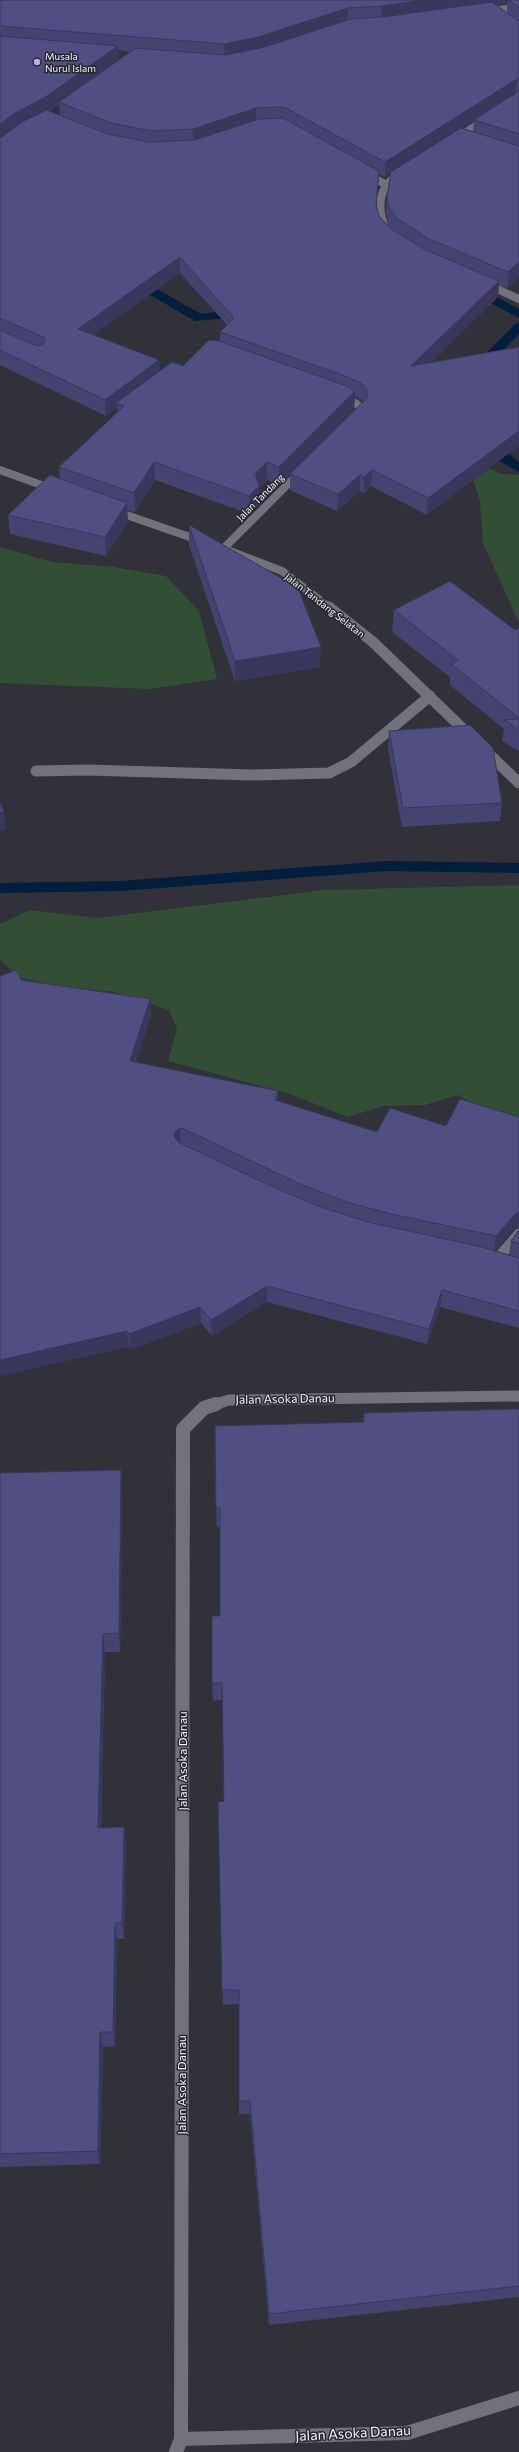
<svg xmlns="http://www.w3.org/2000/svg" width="519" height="2452" font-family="Commissioner,sans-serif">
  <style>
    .green { fill: #324f35 }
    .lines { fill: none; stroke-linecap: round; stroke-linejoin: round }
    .stream { fill: #021e3c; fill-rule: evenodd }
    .street-far2 { stroke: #72727d; stroke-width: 8 }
    .street-far1 { stroke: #72727d; stroke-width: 11 }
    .street { stroke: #72727d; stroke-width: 14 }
    .wall { fill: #464370; fill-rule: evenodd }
    .shaded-wall { fill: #39375b }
    .building { fill: #514e82; stroke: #39375b }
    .poi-dot { fill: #c4a7f1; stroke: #272730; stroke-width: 1.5 }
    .labels { text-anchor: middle; stroke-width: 3; stroke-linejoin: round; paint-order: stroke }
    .far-poi-label { font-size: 10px; fill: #f3f3f9; stroke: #272730; text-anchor: start }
    .far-street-label { font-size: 10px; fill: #f3f3f9; stroke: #272730 }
    .street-label { font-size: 12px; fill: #f3f3f9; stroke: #272730 }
    .near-street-label { font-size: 14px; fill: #f3f3f9; stroke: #272730 }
  </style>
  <rect width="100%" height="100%" fill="#31313a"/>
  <g class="green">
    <polygon points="466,457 502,474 519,475 519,623 483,543 480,501"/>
    <polygon points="0,547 52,562 114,567 166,576 199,611 217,679 149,689 0,683"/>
    <polygon points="519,885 519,1122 496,1115 457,1095 425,1105 383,1106 348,1117 290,1094 168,1061 177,1029 169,1010 114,992 60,986 17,977 0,959 0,924 30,910 97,918 324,890"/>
  </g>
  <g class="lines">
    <g class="stream">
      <polygon points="134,276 201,314 241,309 247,313 241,317 195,321 130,283 128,280"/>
      <polygon points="474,285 519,309 519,318 470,292 468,289 470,286"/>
      <polygon points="519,323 519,334 481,373 473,373 471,370 473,367 515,324"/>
      <path d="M488 437C493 438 511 457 519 462V472L496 459 482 441Z"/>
      <polygon points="387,861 519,863 519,873 387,871 121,891 0,893 0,883 121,881"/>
    </g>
    <g class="street-far2">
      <polyline points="486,12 519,7"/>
      <polyline points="456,139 487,118"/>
      <polyline points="364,173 385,184"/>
      <path d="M387 232C379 215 376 194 391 180"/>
      <polyline points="484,283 519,299"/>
      <polyline points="340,395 357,404 362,410 354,418"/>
      <polyline points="0,470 55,490"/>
      <polyline points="112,510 204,542"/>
      <polyline points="223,549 302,470"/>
      <polyline points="227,550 282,571 330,608"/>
    </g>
    <g class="street-far1">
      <polyline points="329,607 373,642 519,783"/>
      <polyline points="36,771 88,770 251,775 329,773 351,762 430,696"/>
      <polyline points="498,1258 519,1234"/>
      <polyline points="213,1405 229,1400 519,1396"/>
    </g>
    <g class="street">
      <polyline points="181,2439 407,2433 519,2398"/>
      <polyline points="176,2452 181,2439 183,1429 204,1408 216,1404"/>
    </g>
  </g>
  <g class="wall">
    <path d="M0 0H519V276L507 288 499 285 498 297 430 363 519 347 427 515 371 486 364 493 360 491 337 511 290 490V474L363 402 360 399 355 396 354 410 279 485 267 480 259 488V505L249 514 155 480 135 512 127 510 128 522 106 556 10 534 8 515 60 479 59 467 117 413V407L106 416 0 365ZM507 3V13L496 5ZM118 50 131 52 119 60ZM59 104 60 115 50 111ZM474 121 473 131 462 128ZM379 174 385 177 390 174 387 197 386 213 389 226 379 216 376 206ZM180 273 227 325 220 332V342L183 366 160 371 159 360 93 335Z"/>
    <polygon points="189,525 320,667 235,681 189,545"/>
    <polygon points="394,610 515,630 519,628 519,751 502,741 504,729 450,685 450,677 392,632"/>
    <polygon points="389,731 502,803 500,821 402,827 388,749"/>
    <polygon points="21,980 150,999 151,1016 136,1062 278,1091 278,1101 377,1132 446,1126 519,1117 519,1228 514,1229 495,1251 509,1255 511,1241 519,1230 519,1328 440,1307 427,1344 267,1302 212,1336 201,1323 130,1350 129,1347"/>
    <polygon points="519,1409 519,2297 269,2325 250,2114 239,2114 239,2004 223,2005 218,1802 224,1801 223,1700 213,1701 212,1683 220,1616 220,1527 217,1527 216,1508 363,1422 364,1413"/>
    <polygon points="121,1470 122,1490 120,1652 105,1652 101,1828 124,1827 126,1844 124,1939 117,1939 115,2046 103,2047 100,2164 0,2167 0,1473"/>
  </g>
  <g class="shaded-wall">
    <polygon points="424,0 508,0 507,3 381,21 382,6"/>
    <polygon points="348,8 347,23 225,59 224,44"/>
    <polygon points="118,46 119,62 59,102 59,104 45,114 0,141 0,124 15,113"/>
    <polygon points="517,79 516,94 474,120 474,121 385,177 385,162"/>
    <polygon points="256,108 256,124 193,144 193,129"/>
    <polygon points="379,171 378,187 375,220 376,204"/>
    <polygon points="180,257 180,273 79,345 78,329"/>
    <polygon points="519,262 519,276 507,288 508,272"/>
    <polygon points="499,281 498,297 410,382 411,366"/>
    <polygon points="159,360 160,376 116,403 117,407 106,416 105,400"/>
    <polygon points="355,391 354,410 279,485 279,467"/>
    <polygon points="519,431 519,446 427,515 428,498"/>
    <polygon points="154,462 155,480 135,512 134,493"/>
    <polygon points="267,462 267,480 259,488 259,505 249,514 249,496 255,474"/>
    <polygon points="372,470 371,486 364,493 364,477"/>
    <polygon points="360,475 360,491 337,511 338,494"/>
    <polygon points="127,503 128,522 106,556 105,537"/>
    <polygon points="321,647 320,667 235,681 235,661"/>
    <polygon points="4,812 6,830 0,831 0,813"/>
    <polygon points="150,999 151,1016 131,1078 130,1061"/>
    <polygon points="278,1091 278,1108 275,1100"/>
    <polygon points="180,1128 181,1145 174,1136 175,1132"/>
    <polygon points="519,1212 519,1228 514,1229 494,1252 496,1236 516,1213"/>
    <polygon points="267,1286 267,1302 212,1336 211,1320"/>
    <polygon points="442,1290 440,1307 427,1344 429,1329"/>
    <polygon points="200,1307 201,1323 130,1350 129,1334"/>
    <polygon points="127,1331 129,1347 0,1376 0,1360"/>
    <polygon points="121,1470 122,1490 120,1652 119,1633"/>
    <polygon points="103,1634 105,1652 100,1844 98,1828"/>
    <polygon points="124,1827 126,1844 124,1939 122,1923"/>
    <polygon points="115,1923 117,1939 115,2046 113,2032"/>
    <polygon points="100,2032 103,2047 100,2164 98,2151"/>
  </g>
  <g class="building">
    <polygon points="0,0 424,0 382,6 348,8 258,37 224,44 0,26"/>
    <polygon points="509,0 519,0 519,8"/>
    <polygon points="492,2 517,20 519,21 519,78 517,79 385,162 284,107 256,108 193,129 151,131 111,123 59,102 136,48 226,55 261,48 351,19 383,17"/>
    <polygon points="0,36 118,46 44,98 15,113 0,124"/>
    <polygon points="519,91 519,134 474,120"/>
    <polygon points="47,110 107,134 150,142 195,140 259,119 283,118 379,171 376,204 379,216 390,228 424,249 499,281 411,366 519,347 519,431 428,498 372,470 364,477 360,475 338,494 290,474 367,398 367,390 361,383 348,377 220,332 234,318 180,257 78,329 159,360 105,400 0,350 0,330 37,346 43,345 45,338 0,318 0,137 2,137 22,122"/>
    <polygon points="461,128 519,146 519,262 508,272 429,239 398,219 390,210 387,197 391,172"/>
    <polygon points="209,340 219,341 344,385 355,391 279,467 267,462 255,474 259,486 249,496 154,462 134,493 59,467 124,406 116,403 172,362 183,366"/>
    <polygon points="50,475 127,503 105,537 8,515"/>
    <polygon points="189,525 298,588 321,647 235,661"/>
    <polygon points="450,581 515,630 519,628 519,718 451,664 458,660 394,610"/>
    <polygon points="519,719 519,729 504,720"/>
    <polygon points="470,725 493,748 502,803 403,808 389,731"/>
    <polygon points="0,801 4,812 0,813"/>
    <polygon points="16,970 21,980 150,999 130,1061 278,1091 275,1100 377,1132 390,1108 446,1126 460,1099 519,1117 519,1212 516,1213 496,1236 391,1214 347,1202 300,1184 184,1129 180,1128 175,1132 174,1136 178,1142 271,1186 318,1206 368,1222 482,1247 519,1258 519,1311 442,1290 429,1329 267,1286 211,1320 200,1307 129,1334 127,1331 0,1360 0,976"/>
    <polygon points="519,1230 519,1244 511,1241"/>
    <polygon points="519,1409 519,2286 269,2314 250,2101 239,2101 239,1990 222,1990 218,1802 224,1801 222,1683 212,1683 212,1616 220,1616 220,1508 216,1508 215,1426 364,1422 364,1413"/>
    <polygon points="121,1470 119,1633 103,1634 98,1828 124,1827 122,1923 115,1923 113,2032 100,2032 98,2151 0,2154 0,1473"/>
  </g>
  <circle class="poi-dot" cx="37" cy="62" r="4"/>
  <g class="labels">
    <g class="far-poi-label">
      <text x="45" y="60">Musala<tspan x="45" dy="12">Nurul Islam</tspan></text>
    </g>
    <g class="far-street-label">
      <text transform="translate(260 497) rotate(-45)" y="4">Jalan Tandang</text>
      <text transform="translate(325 605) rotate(38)" y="4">Jalan Tandang Selatan</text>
    </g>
    <g class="street-label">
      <text transform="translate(285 1399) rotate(-1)" y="4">Jalan Asoka Danau</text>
      <text transform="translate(183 1761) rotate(-90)" y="4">Jalan Asoka Danau</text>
      <text transform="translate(182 2085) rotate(-90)" y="4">Jalan Asoka Danau</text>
    </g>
    <g class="near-street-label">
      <text transform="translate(353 2433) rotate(-3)" y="5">Jalan Asoka Danau</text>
    </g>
  </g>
</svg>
